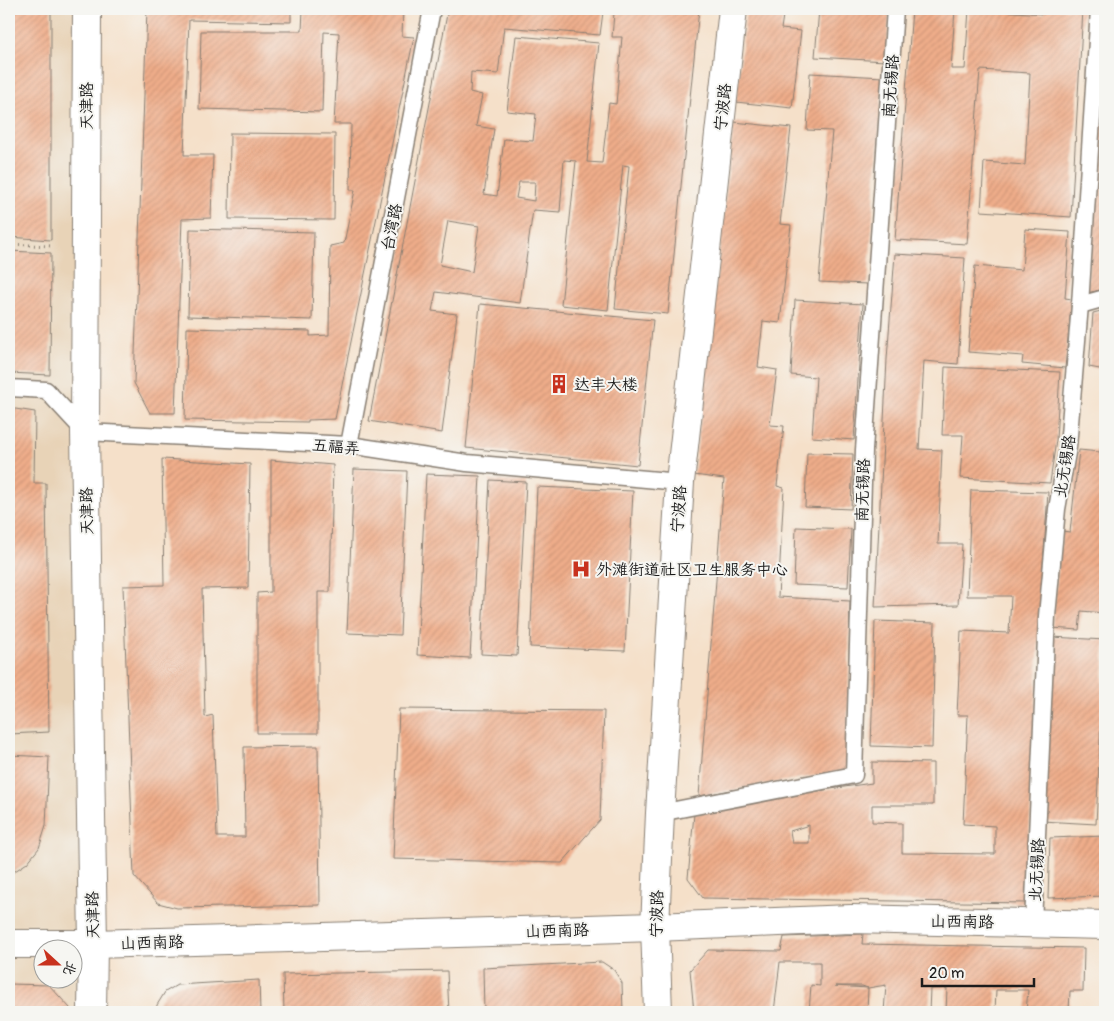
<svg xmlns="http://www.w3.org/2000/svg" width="1114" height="1021" font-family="Pangolin,'LXGW WenKai TC',sans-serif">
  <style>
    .built { fill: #e8d3b7; fill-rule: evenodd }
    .building { fill: url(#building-hatch); fill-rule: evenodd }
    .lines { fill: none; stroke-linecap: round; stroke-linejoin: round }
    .service-casing { stroke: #887e72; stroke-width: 19 }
    .minor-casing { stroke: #887e72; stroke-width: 30 }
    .path { stroke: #887e72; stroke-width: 3; stroke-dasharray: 1 4; stroke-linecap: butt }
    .service { stroke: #fff; stroke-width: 16 }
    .minor { stroke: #fff; stroke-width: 28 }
    .labels { text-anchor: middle; stroke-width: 4; stroke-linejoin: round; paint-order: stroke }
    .street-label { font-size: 16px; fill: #1c1c1c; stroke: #f6f6f2 }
    .poi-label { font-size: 16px; fill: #1c1c1c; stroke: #f6f6f2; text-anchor: start }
  </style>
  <defs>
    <pattern id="building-hatch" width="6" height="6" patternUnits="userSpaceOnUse" patternTransform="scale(1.25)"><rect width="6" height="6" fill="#efad8a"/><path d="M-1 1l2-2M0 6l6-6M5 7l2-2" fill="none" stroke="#cc9476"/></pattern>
  </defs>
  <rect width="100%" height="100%" fill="#f6f6f2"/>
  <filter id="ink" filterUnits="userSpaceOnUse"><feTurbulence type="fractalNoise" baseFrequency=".02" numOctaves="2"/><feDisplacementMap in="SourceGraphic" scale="10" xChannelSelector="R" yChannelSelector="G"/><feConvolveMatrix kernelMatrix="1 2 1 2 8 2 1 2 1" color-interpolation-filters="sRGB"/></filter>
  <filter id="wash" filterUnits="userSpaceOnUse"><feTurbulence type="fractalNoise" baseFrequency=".0096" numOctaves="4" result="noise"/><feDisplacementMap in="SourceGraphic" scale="20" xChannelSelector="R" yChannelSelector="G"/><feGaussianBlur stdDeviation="1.12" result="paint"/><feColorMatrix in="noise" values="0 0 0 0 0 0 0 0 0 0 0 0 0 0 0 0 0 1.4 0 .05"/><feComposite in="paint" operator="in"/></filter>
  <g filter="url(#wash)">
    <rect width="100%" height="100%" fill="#f5e0c9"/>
    <path class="built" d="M9 9H87L92 1012H9ZM42 948H72V978H42Z"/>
    <g id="blocks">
      <g class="building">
        <polygon points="9,9 51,9 51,240 9,237"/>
        <polygon points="147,9 291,9 291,22 189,20 184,155 213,155 211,218 182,219 175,413 150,413 134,383"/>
        <polygon points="303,9 403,9 402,36 414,37 335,419 308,420 308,422 185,420 187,328 310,331 310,336 329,335 330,246 344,243 355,190 350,190 351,124 334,124 339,33 324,32 322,112 199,109 201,31 302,31"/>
        <path d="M448 9H699L668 314 615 309 629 166 623 165 608 310 561 305 576 161 564 160 560 212 533 210 520 303 436 292 432 311 457 314 442 433 369 421ZM603 12 614 13 612 37H622L616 104 609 103 602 163 587 162 599 43 516 36 507 111 536 114 533 141 504 139 497 196 484 194 494 129 476 126 482 95 470 92 471 72 498 74 504 27 600 35ZM519 182H535L534 201 516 198ZM448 221 479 226 472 272 440 265Z"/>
        <polygon points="746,9 784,9 781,29 801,31 792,108 736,102"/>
        <polygon points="819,9 890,9 886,61 815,57"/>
        <polygon points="912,9 955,9 951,69 965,69 969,9 1044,14 1044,9 1083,9 1071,217 981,211 984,162 1025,165 1030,73 980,70 967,244 895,240"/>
        <polygon points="1105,33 1105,289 1087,293"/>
        <polygon points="810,73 883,77 868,284 819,282 832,131 807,130"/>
        <polygon points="734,122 791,128 780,224 791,225 780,323 763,321 758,367 777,370 770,425 784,426 777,486 784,488 778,597 850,601 847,770 699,796 724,479 694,475"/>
        <polygon points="230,133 335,134 334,220 229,219"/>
        <polygon points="190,229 314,232 312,320 188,316"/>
        <polygon points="1025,229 1070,232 1065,298 1072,299 1065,368 1022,364 1023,356 968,352 975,266 1022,270"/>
        <polygon points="9,251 51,253 50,375 9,373"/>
        <polygon points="895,254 965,258 958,364 924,361 919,449 942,450 938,544 962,544 958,605 875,607 887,359"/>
        <polygon points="795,300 863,304 854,440 812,437 816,377 791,375"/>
        <polygon points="480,304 653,320 638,465 466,448"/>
        <polygon points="1105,310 1105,370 1089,367 1093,313"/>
        <polygon points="945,367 1060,372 1056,440 1050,483 960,478 963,435 942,435"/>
        <polygon points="1104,402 1105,402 1105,613 1081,611 1079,630 1052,628 1062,531 1070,532 1079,450 1100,452"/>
        <polygon points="9,408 35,412 34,483 46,483 49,732 9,734"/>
        <polygon points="807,453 853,454 851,509 805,507"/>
        <polygon points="162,459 250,464 248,588 202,589 205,717 213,715 217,837 245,837 244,747 318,746 320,905 177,908 158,903 134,876 123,586 164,585"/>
        <polygon points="271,460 333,465 330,592 318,592 318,733 257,733 257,593 271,592"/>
        <polygon points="354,469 407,471 400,635 347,633"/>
        <polygon points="426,474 480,476 470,658 417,655"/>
        <polygon points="490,480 526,482 517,656 481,654"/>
        <polygon points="537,487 633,491 625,651 530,647"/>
        <path d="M971 490 1048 492 1041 597 1026 903 703 898 688 878 694 814 782 796 872 783V762L933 763V805H872V822L902 823V853L995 854V826L963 824 968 715H957L961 631 1009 633 1011 596H967ZM809 825V843H792L790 831Z"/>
        <polygon points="796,527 851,529 848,587 794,585"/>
        <polygon points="875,621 935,623 932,748 871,746"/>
        <polygon points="1052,637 1105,640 1096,824 1042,821"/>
        <polygon points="399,709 604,711 600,820 562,863 393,859"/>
        <polygon points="9,755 49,757 46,826 39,848 27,863 9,875"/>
        <polygon points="1105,836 1105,896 1048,898 1050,838"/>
        <path d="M863 934 862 944 1084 948 1083 991H1070L1069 1012H1026L1028 990H996L995 1012H946L947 988 930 989 929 1012H884L886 985 868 988 867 1012H809L811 985 820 986V962H780L774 1012H694L690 970 708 950 781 951 784 937ZM835 986H862L868 988Z"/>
        <polygon points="602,962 614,970 622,983 623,1012 484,1012 483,968"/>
        <polygon points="447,971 449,1012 284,1012 283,974"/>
        <polygon points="259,980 260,1012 156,1012 157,1005 165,992 177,985"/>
        <polygon points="9,984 49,985 70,1008 70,1012 9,1012"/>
      </g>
    </g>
  </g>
  <g filter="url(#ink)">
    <use href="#blocks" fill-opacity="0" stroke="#887e72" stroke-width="1"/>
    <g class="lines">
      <g class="service-casing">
        <g id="service">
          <polyline points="1080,305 1105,298"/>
          <polyline points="9,388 46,390 85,432 349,445 467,463 680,482"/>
          <polyline points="349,445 432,9"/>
          <polyline points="660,813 854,775 864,450 895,9"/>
          <polyline points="1033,923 1047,616 1057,509 1068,447 1080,305 1099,9"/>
        </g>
      </g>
      <g class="minor-casing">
        <g id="minor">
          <polyline points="87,9 85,432 93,944 92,1012"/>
          <polyline points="9,944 93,944 655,927 851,919 1105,925"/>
          <polyline points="658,1012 655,927 660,813 680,482 733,9"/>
        </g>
      </g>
      <polyline class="path" points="9,244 52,246"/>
      <use href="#service" class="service"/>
      <use href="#minor" class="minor"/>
    </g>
  </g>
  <defs>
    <g id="building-bare" transform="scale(1.5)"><path d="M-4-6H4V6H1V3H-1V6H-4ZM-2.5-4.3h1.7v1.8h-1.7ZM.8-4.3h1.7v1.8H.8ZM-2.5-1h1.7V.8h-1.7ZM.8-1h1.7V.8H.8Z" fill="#c8321e" stroke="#f6f6f2" stroke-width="2.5" paint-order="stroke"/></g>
    <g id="hospital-bare" transform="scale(1.5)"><path d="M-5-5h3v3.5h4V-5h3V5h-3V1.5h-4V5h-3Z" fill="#c8321e" stroke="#f6f6f2" stroke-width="2.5" paint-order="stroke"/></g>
  </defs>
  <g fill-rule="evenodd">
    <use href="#building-bare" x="559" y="384"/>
    <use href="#hospital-bare" x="581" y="569"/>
  </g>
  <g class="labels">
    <g class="street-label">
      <text transform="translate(890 86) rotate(-86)" y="6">南无锡路</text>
      <text transform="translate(86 106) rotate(-90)" y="6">天津路</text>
      <text transform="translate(722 107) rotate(-84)" y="6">宁波路</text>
      <text transform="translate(391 227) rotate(-79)" y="6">台湾路</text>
      <text transform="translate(336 446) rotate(5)" y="6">五福弄</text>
      <text transform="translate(1064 466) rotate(-81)" y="6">北无锡路</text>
      <text transform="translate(862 490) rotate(-88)" y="6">南无锡路</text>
      <text transform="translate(678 509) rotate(-86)" y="6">宁波路</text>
      <text transform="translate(86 511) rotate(-91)" y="6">天津路</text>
      <text transform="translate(1036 870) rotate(-87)" y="6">北无锡路</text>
      <text transform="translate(656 914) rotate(-89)" y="6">宁波路</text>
      <text transform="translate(92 915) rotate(-91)" y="6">天津路</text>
      <text transform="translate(962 921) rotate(1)" y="6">山西南路</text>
      <text transform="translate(557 930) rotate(-2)" y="6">山西南路</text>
      <text transform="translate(152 942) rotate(-2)" y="6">山西南路</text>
    </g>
    <g class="poi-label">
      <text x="574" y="390">达丰大楼</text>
      <text x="596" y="575">外滩街道社区卫生服务中心</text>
    </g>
  </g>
  <rect width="1114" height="1021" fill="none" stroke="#f6f6f2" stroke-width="30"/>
  <g transform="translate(58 964) rotate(111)"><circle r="24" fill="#f6f6f2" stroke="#9f9f9c"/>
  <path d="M0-4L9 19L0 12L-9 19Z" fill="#c8321e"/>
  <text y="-8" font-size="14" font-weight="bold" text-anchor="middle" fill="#1c1c1c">北</text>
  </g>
  <path d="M922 978v8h112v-8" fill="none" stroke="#1c1c1c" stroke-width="2.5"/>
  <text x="929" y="978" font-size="15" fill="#1c1c1c" stroke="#f6f6f2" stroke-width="4" paint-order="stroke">20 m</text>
</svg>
